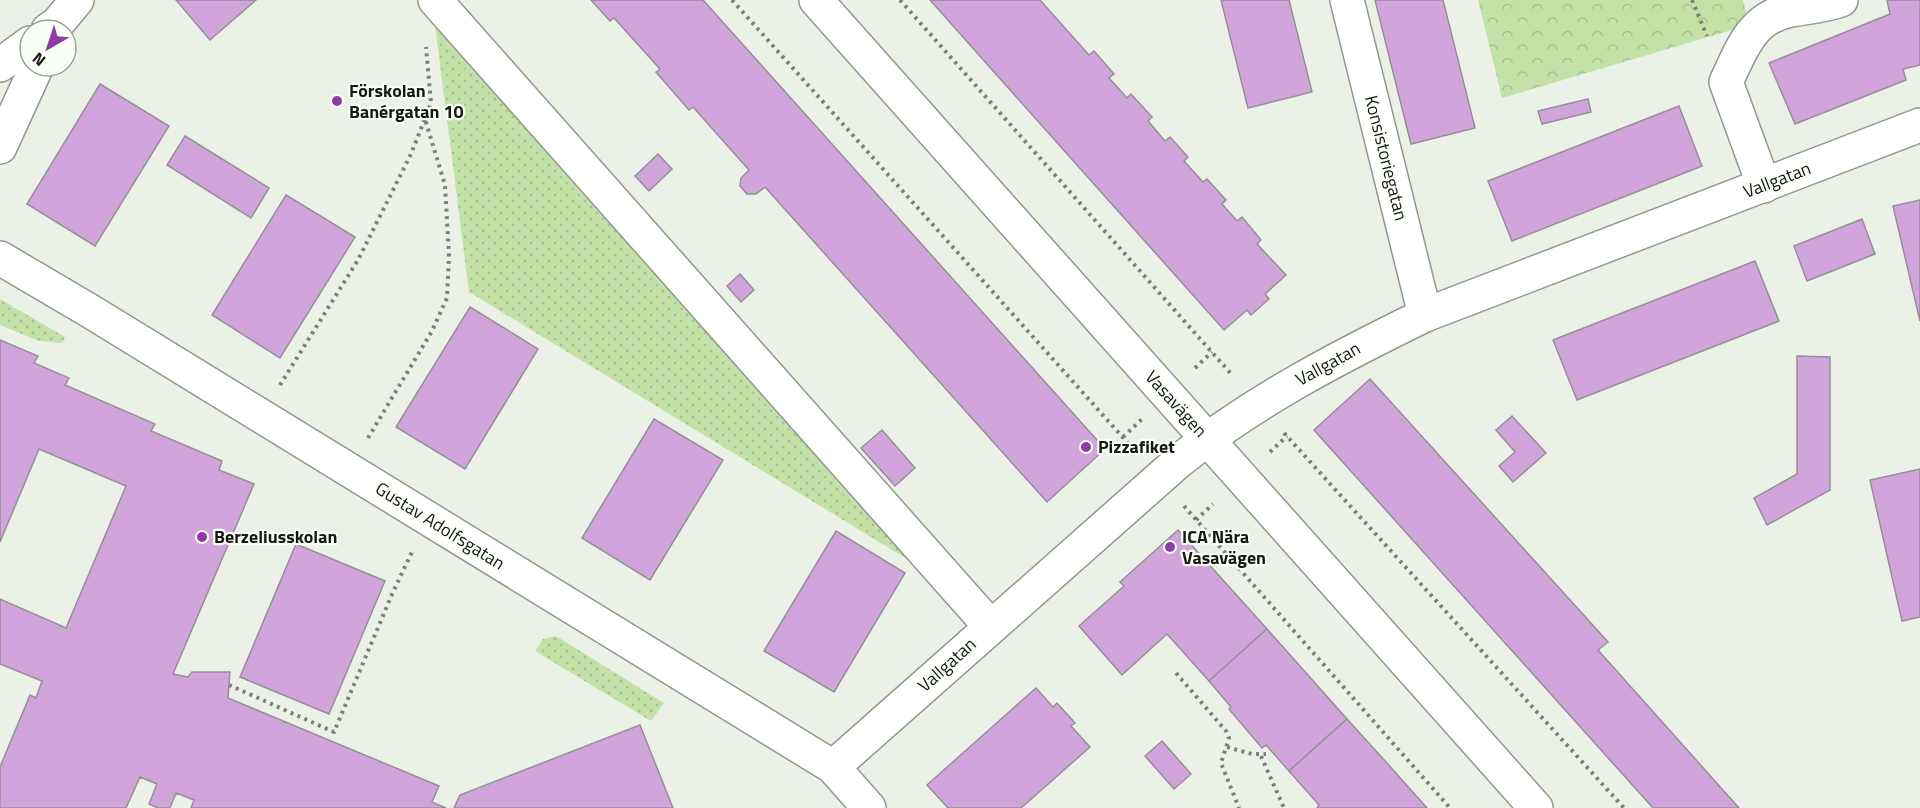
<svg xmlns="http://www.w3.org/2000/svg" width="1920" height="808" font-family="'Titillium Web',sans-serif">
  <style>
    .grass { fill: url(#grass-dots) }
    .forest { fill: url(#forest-crowns) }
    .building { fill: #d1a5dc; stroke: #958f97; stroke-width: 1.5 }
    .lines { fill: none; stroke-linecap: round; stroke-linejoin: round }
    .minor-casing { stroke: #92978f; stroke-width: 36 }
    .major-casing { stroke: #92978f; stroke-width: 36 }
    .path { stroke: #7d807a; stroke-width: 4; stroke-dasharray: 3 4.5; stroke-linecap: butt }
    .minor { stroke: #fff; stroke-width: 33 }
    .major { stroke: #fff; stroke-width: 33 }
    .poi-dot { fill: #9139a5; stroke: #f9fef6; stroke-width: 2 }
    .labels { text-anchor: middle; stroke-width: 4.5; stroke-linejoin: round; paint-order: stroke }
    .poi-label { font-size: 18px; font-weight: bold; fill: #171815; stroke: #f9fef6; text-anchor: start }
    .street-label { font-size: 18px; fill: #171815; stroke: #f9fef6 }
  </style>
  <defs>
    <pattern id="grass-dots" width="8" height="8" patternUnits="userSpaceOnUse" patternTransform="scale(1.5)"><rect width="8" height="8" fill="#c3e2a8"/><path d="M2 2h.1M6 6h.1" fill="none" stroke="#a7c190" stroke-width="1.8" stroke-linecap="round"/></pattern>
    <pattern id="forest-crowns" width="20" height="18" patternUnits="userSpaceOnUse" patternTransform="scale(1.5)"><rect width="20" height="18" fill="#c3e2a8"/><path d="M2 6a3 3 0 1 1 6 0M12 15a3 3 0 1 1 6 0" fill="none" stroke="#a7c190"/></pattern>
  </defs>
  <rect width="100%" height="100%" fill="#ecf1e8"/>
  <g class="grass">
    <polygon points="435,25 912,562 469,292"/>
    <polygon points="0,299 65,337 62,343 39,341 0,325"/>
    <polygon points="556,636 664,703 651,721 535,651 543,639"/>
  </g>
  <polygon class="forest" points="1478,0 1743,0 1749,25 1502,98"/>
  <g class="building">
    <polygon points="176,0 256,0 210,40"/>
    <polygon points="591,0 703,0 1105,449 1047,502 765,187 756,194 747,194 740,186 741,178 749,170 693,107 689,110 656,72 660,69 614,18 610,21"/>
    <polygon points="1040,0 1089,55 1094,51 1114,74 1109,78 1127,98 1131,94 1152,117 1148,121 1165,141 1170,137 1188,157 1184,161 1203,182 1207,179 1226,200 1222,204 1237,221 1242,217 1261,240 1257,244 1286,275 1265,294 1269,299 1251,315 1247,310 1224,330 930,0"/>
    <polygon points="1221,0 1289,0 1312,92 1248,108"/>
    <polygon points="1375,0 1443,0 1475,128 1411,144"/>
    <polygon points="1887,0 1920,0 1920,65 1903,69 1906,80 1795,124 1769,63 1890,14"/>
    <polygon points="100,84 169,126 95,246 27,204"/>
    <polygon points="1588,99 1591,112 1542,124 1538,111"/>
    <polygon points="1679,106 1702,166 1512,241 1488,181"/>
    <polygon points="185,136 269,188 251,218 167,165"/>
    <polygon points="658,154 672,169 649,191 635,176"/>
    <polygon points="286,195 355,237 280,358 212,315"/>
    <polygon points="1920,200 1920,321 1893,206"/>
    <polygon points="1862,219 1875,254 1807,281 1794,246"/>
    <polygon points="1755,261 1779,321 1577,400 1553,340"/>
    <polygon points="740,274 754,290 741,302 727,286"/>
    <polygon points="470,307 538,349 465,469 396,427"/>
    <polygon points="0,340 38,356 34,363 69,378 65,385 155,424 151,431 222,461 219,470 254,484 173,674 188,677 192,672 230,672 228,698 439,786 432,802 446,808 191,808 194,800 176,793 170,808 158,808 149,804 157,784 140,777 126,808 0,808 0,767 30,695 36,698 42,681 0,664 0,599 66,628 126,486 39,449 0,542"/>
    <polygon points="1797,356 1830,357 1830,490 1767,525 1754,498 1797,474"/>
    <polygon points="1370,379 1608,642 1598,650 1739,808 1653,808 1314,430"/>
    <polygon points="1512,416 1546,453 1513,482 1499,466 1515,452 1496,430"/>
    <polygon points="654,419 723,460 650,580 582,538"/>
    <polygon points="882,430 915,468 895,486 861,448"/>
    <polygon points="1920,469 1920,617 1902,621 1870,480"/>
    <polygon points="1178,530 1267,629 1209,681 1167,634 1122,675 1079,626 1124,586 1120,582"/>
    <polygon points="836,531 905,573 834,692 764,651"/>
    <polygon points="296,544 385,581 329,714 240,677"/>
    <polygon points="1267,629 1347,719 1289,771 1266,745 1262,748 1229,709 1231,707 1209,681"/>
    <polygon points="1036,688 1053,707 1057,703 1075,723 1071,726 1090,747 1021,808 948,808 927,785"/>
    <polygon points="1347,719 1386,762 1427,808 1317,808 1319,805 1289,771"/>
    <polygon points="640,725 673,808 454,808 460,795"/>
    <polygon points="1162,741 1191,774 1174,789 1145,756"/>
  </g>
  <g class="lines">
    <g class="minor-casing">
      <g id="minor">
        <polyline points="435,0 990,626"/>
        <polyline points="1347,0 1425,315"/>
        <polyline points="48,30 57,24 77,0"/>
        <polyline points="0,65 30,43"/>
        <polyline points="0,147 37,66"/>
        <path d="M1764 186 1726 82C1741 51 1751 17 1791 10 1808 7 1825 6 1841 0"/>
        <polyline points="0,258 90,311 833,767 869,808"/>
        <path d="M833 767 1179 461C1254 401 1339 357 1425 315L1920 125"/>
      </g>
    </g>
    <g class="major-casing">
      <polyline id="major" points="816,0 1536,808"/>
    </g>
    <g class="path">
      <polyline points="732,0 1135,451"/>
      <polyline points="900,0 1233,376"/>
      <polyline points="1692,0 1707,36"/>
      <polyline points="1195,368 1212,352"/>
      <polyline points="280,385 358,260 411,154 431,103 426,47"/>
      <polyline points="1284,433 1624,808"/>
      <polyline points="1123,437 1142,419"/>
      <polyline points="368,438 432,331 447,298 449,256 445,185 425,119"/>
      <polyline points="1270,452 1287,436"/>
      <polyline points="1184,506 1450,808"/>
      <polyline points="1196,520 1213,504"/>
      <polyline points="1176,673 1226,731 1229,738 1221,763 1239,808"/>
      <polyline points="229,685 334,732 393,592 412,552"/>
      <polyline points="1227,747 1252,754 1266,754"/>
      <polyline points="1261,756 1284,808"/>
    </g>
    <use href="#minor" class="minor"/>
    <use href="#major" class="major"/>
  </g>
  <g class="poi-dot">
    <circle cx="337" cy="101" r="6"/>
    <circle cx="1086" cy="447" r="6"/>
    <circle cx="202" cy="537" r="6"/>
    <circle cx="1170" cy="547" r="6"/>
  </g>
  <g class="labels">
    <g class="poi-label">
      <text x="349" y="97">Förskolan<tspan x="349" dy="21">Banérgatan 10</tspan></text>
      <text x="1098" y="453">Pizzafiket</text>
      <text x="214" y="543">Berzeliusskolan</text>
      <text x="1182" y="543">ICA Nära<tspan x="1182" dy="21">Vasavägen</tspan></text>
    </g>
    <g class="street-label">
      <text transform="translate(1386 158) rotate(76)" y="6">Konsistoriegatan</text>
      <text transform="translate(1777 180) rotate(-21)" y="6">Vallgatan</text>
      <text transform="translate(1328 364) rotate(-29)" y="6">Vallgatan</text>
      <text transform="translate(1176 404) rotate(48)" y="6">Vasavägen</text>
      <text transform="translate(440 526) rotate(32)" y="6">Gustav Adolfsgatan</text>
      <text transform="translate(947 665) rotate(-42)" y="6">Vallgatan</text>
    </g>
  </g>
  <g transform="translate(48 48) rotate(219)"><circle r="28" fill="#f9fef6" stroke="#9fa29c" stroke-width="1.5"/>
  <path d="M0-4.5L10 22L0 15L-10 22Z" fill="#9139a5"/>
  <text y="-9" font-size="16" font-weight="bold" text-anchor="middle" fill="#171815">N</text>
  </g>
</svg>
